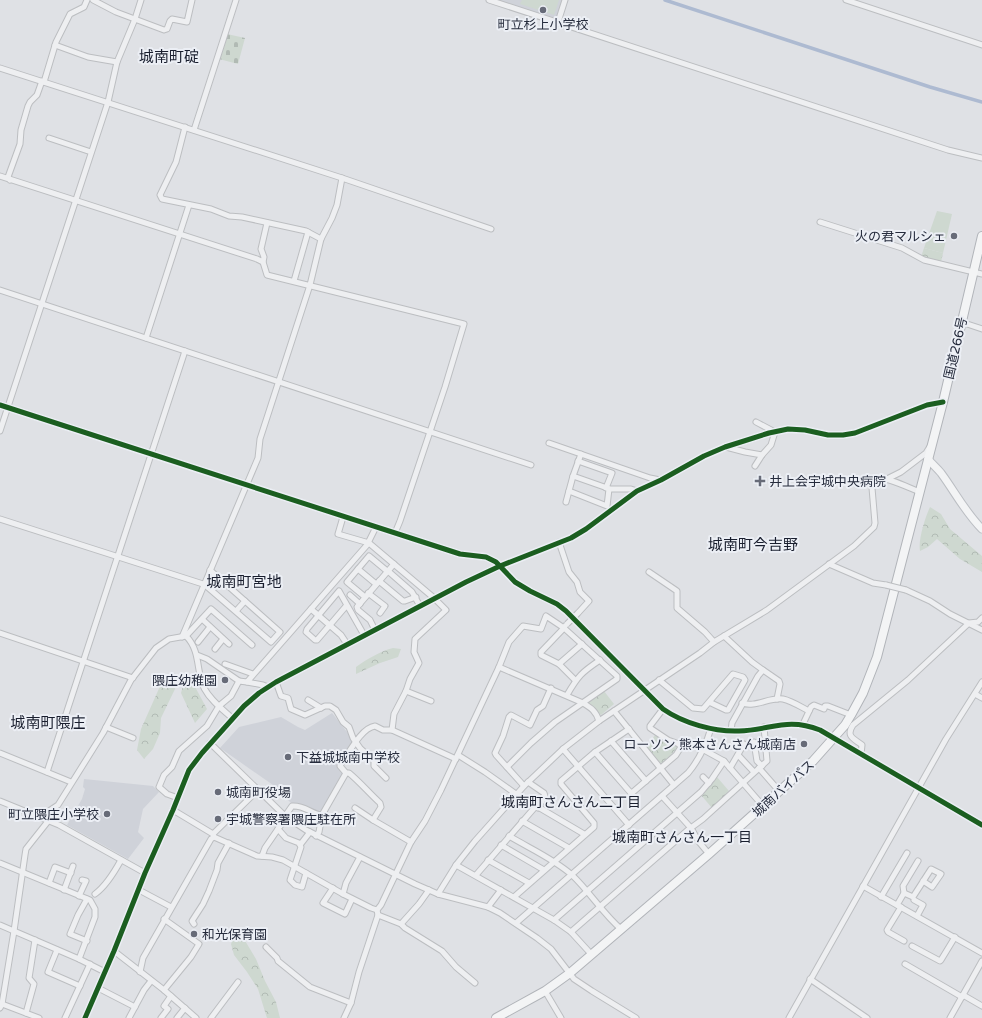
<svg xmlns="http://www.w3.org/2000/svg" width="982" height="1018" font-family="'Varela Round','Noto Sans JP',sans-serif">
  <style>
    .built { fill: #cfd2d9 }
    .forest { fill: url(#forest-crowns) }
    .cemetery { fill: url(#cemetery-stones) }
    .pitch { fill: #ced8d0 }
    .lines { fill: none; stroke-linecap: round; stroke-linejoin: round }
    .canal { stroke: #adbad1; stroke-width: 3.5 }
    .minor-casing { stroke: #bcbec1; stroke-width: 7 }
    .major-casing { stroke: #bbbec3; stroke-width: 9 }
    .highway-casing { stroke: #b1b4b9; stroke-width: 10 }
    .minor { stroke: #eeeff1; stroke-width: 5 }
    .major { stroke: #f3f4f5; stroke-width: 7 }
    .highway { stroke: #f3f4f5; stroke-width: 8 }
    .minor-bridge-casing { stroke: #bcbec1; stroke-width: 7; stroke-linecap: butt }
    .minor-bridge { stroke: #eeeff1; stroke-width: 5 }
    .cycleway-casing { stroke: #eceff5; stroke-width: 8 }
    .cycleway { stroke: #1b5e20; stroke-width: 5 }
    .poi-dot { fill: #676b78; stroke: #eceff5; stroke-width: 1.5 }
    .labels { text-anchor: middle; stroke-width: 4; stroke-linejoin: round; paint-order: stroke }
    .poi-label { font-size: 13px; fill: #262c3d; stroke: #eceff5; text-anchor: start }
    .street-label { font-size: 13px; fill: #262c3d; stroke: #eceff5 }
    .neighbourhood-label { font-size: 14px; fill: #191e2e; stroke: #eceff5 }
    .quarter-label { font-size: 15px; fill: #191e2e; stroke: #eceff5 }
  </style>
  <defs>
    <pattern id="forest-crowns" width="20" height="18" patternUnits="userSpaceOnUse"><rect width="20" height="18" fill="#ced8d0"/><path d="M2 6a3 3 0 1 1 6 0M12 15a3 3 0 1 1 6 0" fill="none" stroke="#b1bab4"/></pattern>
    <pattern id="cemetery-stones" width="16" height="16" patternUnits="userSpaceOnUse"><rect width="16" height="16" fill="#ced8d0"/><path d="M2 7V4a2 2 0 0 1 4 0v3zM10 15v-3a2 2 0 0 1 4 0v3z" fill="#b1bab4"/></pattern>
  </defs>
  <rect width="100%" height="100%" fill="#dfe1e5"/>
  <g class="built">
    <polygon points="497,0 562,0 556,19"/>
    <polygon points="332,713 355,742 338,765 343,773 322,812 319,812 297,803 292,804 273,785 220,748 239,727 281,717 298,727 305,730"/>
    <polygon points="84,779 153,786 159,792 143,809 138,832 144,838 128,859 67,825 82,799 85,789 83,787"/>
  </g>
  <g class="forest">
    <polygon points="924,248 943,253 941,262 921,257"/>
    <path d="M930 507 941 514 950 529 982 556V572L960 559 937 539 928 547 920 551C918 540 925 518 930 507Z"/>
    <path d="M393 648 401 649 398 657 380 663 356 674V667C367 659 381 651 393 648Z"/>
    <polygon points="187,672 207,709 195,723 181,693"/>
    <polygon points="165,675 176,679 175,689 161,718 160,733 153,749 144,759 137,750 141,729"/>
    <polygon points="604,691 614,704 601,715 587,702"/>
    <polygon points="655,735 677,746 677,748 670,756 660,765 645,749"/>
    <polygon points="717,777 729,791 712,808 701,795"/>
    <polygon points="234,936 244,939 256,959 265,981 276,1002 280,1018 267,1018 266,1015 258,989 247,972 234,955 231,944"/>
  </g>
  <polygon class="cemetery" points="227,34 245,38 238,64 219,59"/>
  <g class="pitch">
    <polygon points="522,0 559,0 554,15 520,4"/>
    <polygon points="937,211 952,214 943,253 924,248"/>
  </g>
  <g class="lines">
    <polyline class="canal" points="665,0 930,87 982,102"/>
    <g class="minor-casing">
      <g id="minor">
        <polyline points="93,0 116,12 164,30 167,29 170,21 172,19 187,22 192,0"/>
        <polyline points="489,0 948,150 982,158"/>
        <polyline points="846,0 982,45"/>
        <polyline points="558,22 565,0"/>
        <polyline points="55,45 88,57 117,62"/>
        <polyline points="0,68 342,178 491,229"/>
        <polyline points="44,82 56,42 70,14 84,7 87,0"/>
        <polyline points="185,127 176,162 160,195 162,199 211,209 229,216 242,217 306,231 321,239"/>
        <polyline points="194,130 236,0"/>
        <polyline points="49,138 91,152"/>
        <polyline points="0,176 257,259 263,262 267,275 464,324 445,387 400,521 395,533"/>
        <polyline points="10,180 8,177 20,144 21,130 28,106 30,102 37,95 42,81"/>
        <polyline points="820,222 902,248 924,260 982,274"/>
        <polyline points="263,262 264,257 261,249 267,223"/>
        <polyline points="294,281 308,232"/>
        <polyline points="0,290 531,465"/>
        <polyline points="961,322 982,329"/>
        <polyline points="146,338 189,205"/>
        <path d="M0 405 460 554 486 557 496 562 515 582 530 591 557 604 566 611 663 709C683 723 714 732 739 731 771 730 787 717 820 730L982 825"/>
        <polyline points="0,431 108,102 117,62 135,19 141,0"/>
        <polyline points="549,443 650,478 660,480"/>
        <polyline points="726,447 745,452 762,455"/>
        <polyline points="581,454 573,476 610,489 631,489 637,491"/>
        <polyline points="578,461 612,473 606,488"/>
        <polyline points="755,466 762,455 771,445 775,432 756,422"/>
        <polyline points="887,479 901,472 926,453 929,448"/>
        <polyline points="569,491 607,506 609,489"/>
        <polyline points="566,502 573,476"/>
        <polyline points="343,517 338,534 369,543 434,598 446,610 415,639 414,652 419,663 410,679 406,691 394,714 392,730"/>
        <polyline points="0,519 203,584"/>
        <polyline points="559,542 569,572 577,582 580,592 589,601 578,613"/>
        <polyline points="829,564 873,583 886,585"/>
        <polyline points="358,569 376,584"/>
        <polyline points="388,571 412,592 420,606"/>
        <polyline points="649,572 677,591 677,608 705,632 714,642"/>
        <polyline points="379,581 403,601 405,601 416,597"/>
        <polyline points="204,584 271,642 280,632 210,570"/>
        <polyline points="906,590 930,601 950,614 982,630"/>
        <polyline points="368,593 385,606 380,613"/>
        <polyline points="350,595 360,604"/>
        <polyline points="365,597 347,582 369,556 387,571"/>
        <polyline points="347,605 317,640 315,640 306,632 307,629 339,591 364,635"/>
        <polyline points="311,609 341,635 347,644"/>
        <polyline points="236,611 245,601"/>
        <polyline points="202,619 229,644"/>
        <path d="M565 626 564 628 546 616 541 629 523 626 509 642 499 667 583 703C591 708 596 711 599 721"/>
        <polyline points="375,630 370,620 358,610 357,607 394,564"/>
        <polyline points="0,633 133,678"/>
        <polyline points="186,636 211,609 252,645"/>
        <polyline points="724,636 752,662 763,670"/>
        <polyline points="182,637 258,458 260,439 310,285 321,239 332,218 337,205 342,178"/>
        <polyline points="198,642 210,627"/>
        <polyline points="215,649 223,639"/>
        <polyline points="197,655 207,659 239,681"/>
        <polyline points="225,664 253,674"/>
        <polyline points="559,664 582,644"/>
        <polyline points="659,680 693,708 703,709 709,702 726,710 728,710 745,680 743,677 733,674 709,702"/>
        <polyline points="276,682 281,696 288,698 291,709 305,715 325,706 330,706 336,710 343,722 349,727 353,738 360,748 374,761 374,766 386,778"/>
        <polyline points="268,687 263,685 247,682 367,545 376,527"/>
        <polyline points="406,691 431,701"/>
        <polyline points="975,694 982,698"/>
        <path d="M567 695C578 676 582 672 600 660"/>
        <polyline points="308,700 321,708"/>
        <path d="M742 703C755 708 769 697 783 699 792 701 801 707 809 711"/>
        <polyline points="614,711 674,785"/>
        <polyline points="803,724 811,707 814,705 824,709 825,706 828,706 851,715"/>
        <polyline points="106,727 133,738"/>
        <polyline points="731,731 732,723 758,676 763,670 779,681 780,684 777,699"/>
        <polyline points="611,741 646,781"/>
        <polyline points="754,742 757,761 762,766"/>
        <polyline points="210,743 285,816 306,830 415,884 438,894 488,907 500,913 537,938 551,949 574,979 592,991 636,1018"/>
        <polyline points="563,749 629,825"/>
        <polyline points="704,750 724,761 763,806"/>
        <polyline points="595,752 630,792 633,792 676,755 681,747 679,744 668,740 650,728 650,726 663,709"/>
        <polyline points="0,753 71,782"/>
        <path d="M861 754 862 745C855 739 845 737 853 725L908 680 969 623 978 622 982 618"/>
        <polyline points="458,755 485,772 516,794 584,834"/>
        <polyline points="738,755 754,772"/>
        <polyline points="507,767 531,743 555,722 617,679 617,676 564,628 541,652 541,655 559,664 575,680"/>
        <polyline points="730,768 744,744"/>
        <polyline points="759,768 780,792"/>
        <polyline points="47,772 185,351"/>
        <polyline points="703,777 709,783"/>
        <polyline points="528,782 544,793 545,796 538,808"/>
        <polyline points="524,786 496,755 495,753 503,736 509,717 511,715 530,725 537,710 543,706 551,688"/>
        <polyline points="662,796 691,828 699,842 709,854"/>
        <polyline points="178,798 167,794 159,787 164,775 172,767 179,751 207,726 219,706 231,696 239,681 247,682"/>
        <polyline points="0,801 59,825 145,873"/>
        <polyline points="355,808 373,820"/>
        <polyline points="173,810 213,834 214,837 257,856 272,857 283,860 343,894 371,908 377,910"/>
        <path d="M285 816 292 806C305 805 311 814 322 815"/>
        <polyline points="287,817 278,829 286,838 299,843 301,847 290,880 295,885 302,887 306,873"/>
        <path d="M45 818 46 813 58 805 103 733 131 680 156 648 169 639 186 636C201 651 196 672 204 688 211 701 222 709 232 718"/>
        <polyline points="522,821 569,848"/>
        <polyline points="213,834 258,790"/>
        <polyline points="316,836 319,832 322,815 346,773"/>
        <path d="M509 836C529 848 554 859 572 875 590 892 603 914 622 930"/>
        <path d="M411 842 373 820 381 807 380 803C369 793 360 782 349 773H346L340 766 341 764C349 753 361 728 375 726L383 730H392L456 759"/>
        <polyline points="300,845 310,832"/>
        <polyline points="501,845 544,870"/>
        <polyline points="262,856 265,848 278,829"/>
        <polyline points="488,860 529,883"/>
        <polyline points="0,863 90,900 95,909 95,917 79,959"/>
        <polyline points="456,865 554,920 571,932 592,955"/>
        <polyline points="476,875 536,806"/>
        <polyline points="49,883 55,867 71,873"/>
        <polyline points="863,886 982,953"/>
        <polyline points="333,888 323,903 345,914 352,899"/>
        <polyline points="64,890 73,866"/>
        <polyline points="139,890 171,907"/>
        <polyline points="904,893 913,897 931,869 941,874 932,887 923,881"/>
        <path d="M95 894C106 886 115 871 121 860"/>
        <polyline points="343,894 346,883 360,857"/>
        <path d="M438 894 456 865 475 841 524 786 563 749 599 721 700 653 714 642 767 610 854 546 874 527 875 523 872 488C873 484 876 480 880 479 888 477 911 489 920 492"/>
        <polyline points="79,896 86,881 82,880"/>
        <polyline points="514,897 594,827 594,823 561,784 561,781 595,752 629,729"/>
        <polyline points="881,897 907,853"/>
        <polyline points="914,900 923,905 917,916"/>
        <polyline points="897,905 904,893 903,886 918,861"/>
        <polyline points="488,907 501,890"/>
        <polyline points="901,907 887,930 888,932 904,941"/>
        <polyline points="378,915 401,924 405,928 442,951 456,967 475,983"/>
        <polyline points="554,920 701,792 712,779 724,761"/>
        <path d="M516 923 688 773C700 759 706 745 711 728"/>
        <polyline points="194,924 192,921 203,904 209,891 217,870 218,863 229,843"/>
        <polyline points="401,924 419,904 429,890"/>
        <polyline points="0,925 79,959 105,972"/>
        <polyline points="571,932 688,830 703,819 767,761 764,727"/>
        <polyline points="87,941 70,934 78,915 87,899"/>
        <polyline points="912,946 940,961 941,960 955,937"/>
        <polyline points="266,947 277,958 278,961 310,987 351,1003"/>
        <polyline points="57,950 48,972 80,986"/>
        <polyline points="114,951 164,990 196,1018"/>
        <polyline points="905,964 962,997"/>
        <polyline points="140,972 143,958 211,839 214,837"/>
        <polyline points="810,979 867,1018"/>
        <polyline points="98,988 135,1007"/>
        <polyline points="164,990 191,957 199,944 164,919"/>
        <polyline points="545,991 561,1018"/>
        <polyline points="963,995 982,1006"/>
        <polyline points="2,1004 39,1018"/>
        <polyline points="0,1008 2,1004 14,931 25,855 26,849 49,820"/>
        <polyline points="26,1013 34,984 29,978 35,940"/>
        <polyline points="65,1018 90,964"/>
        <polyline points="85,1018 114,951 145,873 173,810 189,770 202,753 244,706 259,693 276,682 466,582 500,566 571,538 586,529 637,491 661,480 704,456 725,447 769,433 788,429 805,430 828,435 843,435 855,433 927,405 943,402"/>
        <polyline points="129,1018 144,990 151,981"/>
        <polyline points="161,1018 168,1009 164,1006 171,996"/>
        <polyline points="177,1018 185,1008"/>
        <polyline points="211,1018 238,982"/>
        <polyline points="344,1018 351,1003 359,972 378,915 377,910 381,905 411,842 425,821 441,790 499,667"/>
        <polyline points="789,1018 946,739 982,682"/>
        <polyline points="950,1018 982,961"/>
      </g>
    </g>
    <g class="major-casing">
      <path id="major" d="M928 459C932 464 937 468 941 473 955 492 965 512 982 529"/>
    </g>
    <g class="highway-casing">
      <polyline id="highway" points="496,1018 545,991 570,973 709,854 813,761 845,725 851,715 863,693 877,657 943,402 982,236"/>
    </g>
    <use href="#minor" class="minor"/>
    <use href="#major" class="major"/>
    <use href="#highway" class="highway"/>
    <g class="minor-bridge-casing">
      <g id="minor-bridge">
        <polyline points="886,585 906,590"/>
        <polyline points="567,624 578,613"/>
      </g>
    </g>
    <use href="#minor-bridge" class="minor-bridge"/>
    <g class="cycleway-casing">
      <g id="cycleway">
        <path d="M0 405 460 554 486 557 496 562 515 582 530 591 557 604 566 611 663 709C683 723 714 732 739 731 771 730 787 717 820 730L982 825"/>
        <polyline points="85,1018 114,951 145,873 173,810 189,770 202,753 244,706 259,693 276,682 466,582 500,566 571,538 586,529 637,491 661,480 704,456 725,447 769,433 788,429 805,430 828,435 843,435 855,433 927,405 943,402"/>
      </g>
    </g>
    <use href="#cycleway" class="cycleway"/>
  </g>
  <g class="poi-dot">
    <circle cx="543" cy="10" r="4"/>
    <circle cx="954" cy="236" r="4"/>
    <path d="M758 475h4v4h4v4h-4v4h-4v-4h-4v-4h4z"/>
    <circle cx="225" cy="680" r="4"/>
    <circle cx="804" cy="744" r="4"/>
    <circle cx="288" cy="757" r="4"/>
    <circle cx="218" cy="792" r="4"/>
    <circle cx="107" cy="814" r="4"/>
    <circle cx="218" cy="819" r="4"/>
    <circle cx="194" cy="934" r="4"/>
  </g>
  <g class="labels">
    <g class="poi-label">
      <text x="543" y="29" text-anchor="middle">町立杉上小学校</text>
      <text x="946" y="241" text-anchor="end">火の君マルシェ</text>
      <text x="769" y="486">井上会宇城中央病院</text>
      <text x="217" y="685" text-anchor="end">隈庄幼稚園</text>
      <text x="796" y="749" text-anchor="end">ローソン 熊本さんさん城南店</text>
      <text x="296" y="762">下益城城南中学校</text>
      <text x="226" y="797">城南町役場</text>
      <text x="99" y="819" text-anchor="end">町立隈庄小学校</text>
      <text x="226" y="824">宇城警察署隈庄駐在所</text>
      <text x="202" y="939">和光保育園</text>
    </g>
    <g class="street-label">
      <text transform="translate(955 348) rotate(-77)" y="5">国道266号</text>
      <text transform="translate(783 788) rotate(-42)" y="5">城南バイパス</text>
    </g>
    <g class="neighbourhood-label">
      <text x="571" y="807">城南町さんさん二丁目</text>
      <text x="682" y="842">城南町さんさん一丁目</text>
    </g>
    <g class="quarter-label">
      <text x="169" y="62">城南町碇</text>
      <text x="753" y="550">城南町今吉野</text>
      <text x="244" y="587">城南町宮地</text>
      <text x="48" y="728">城南町隈庄</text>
    </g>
  </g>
</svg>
